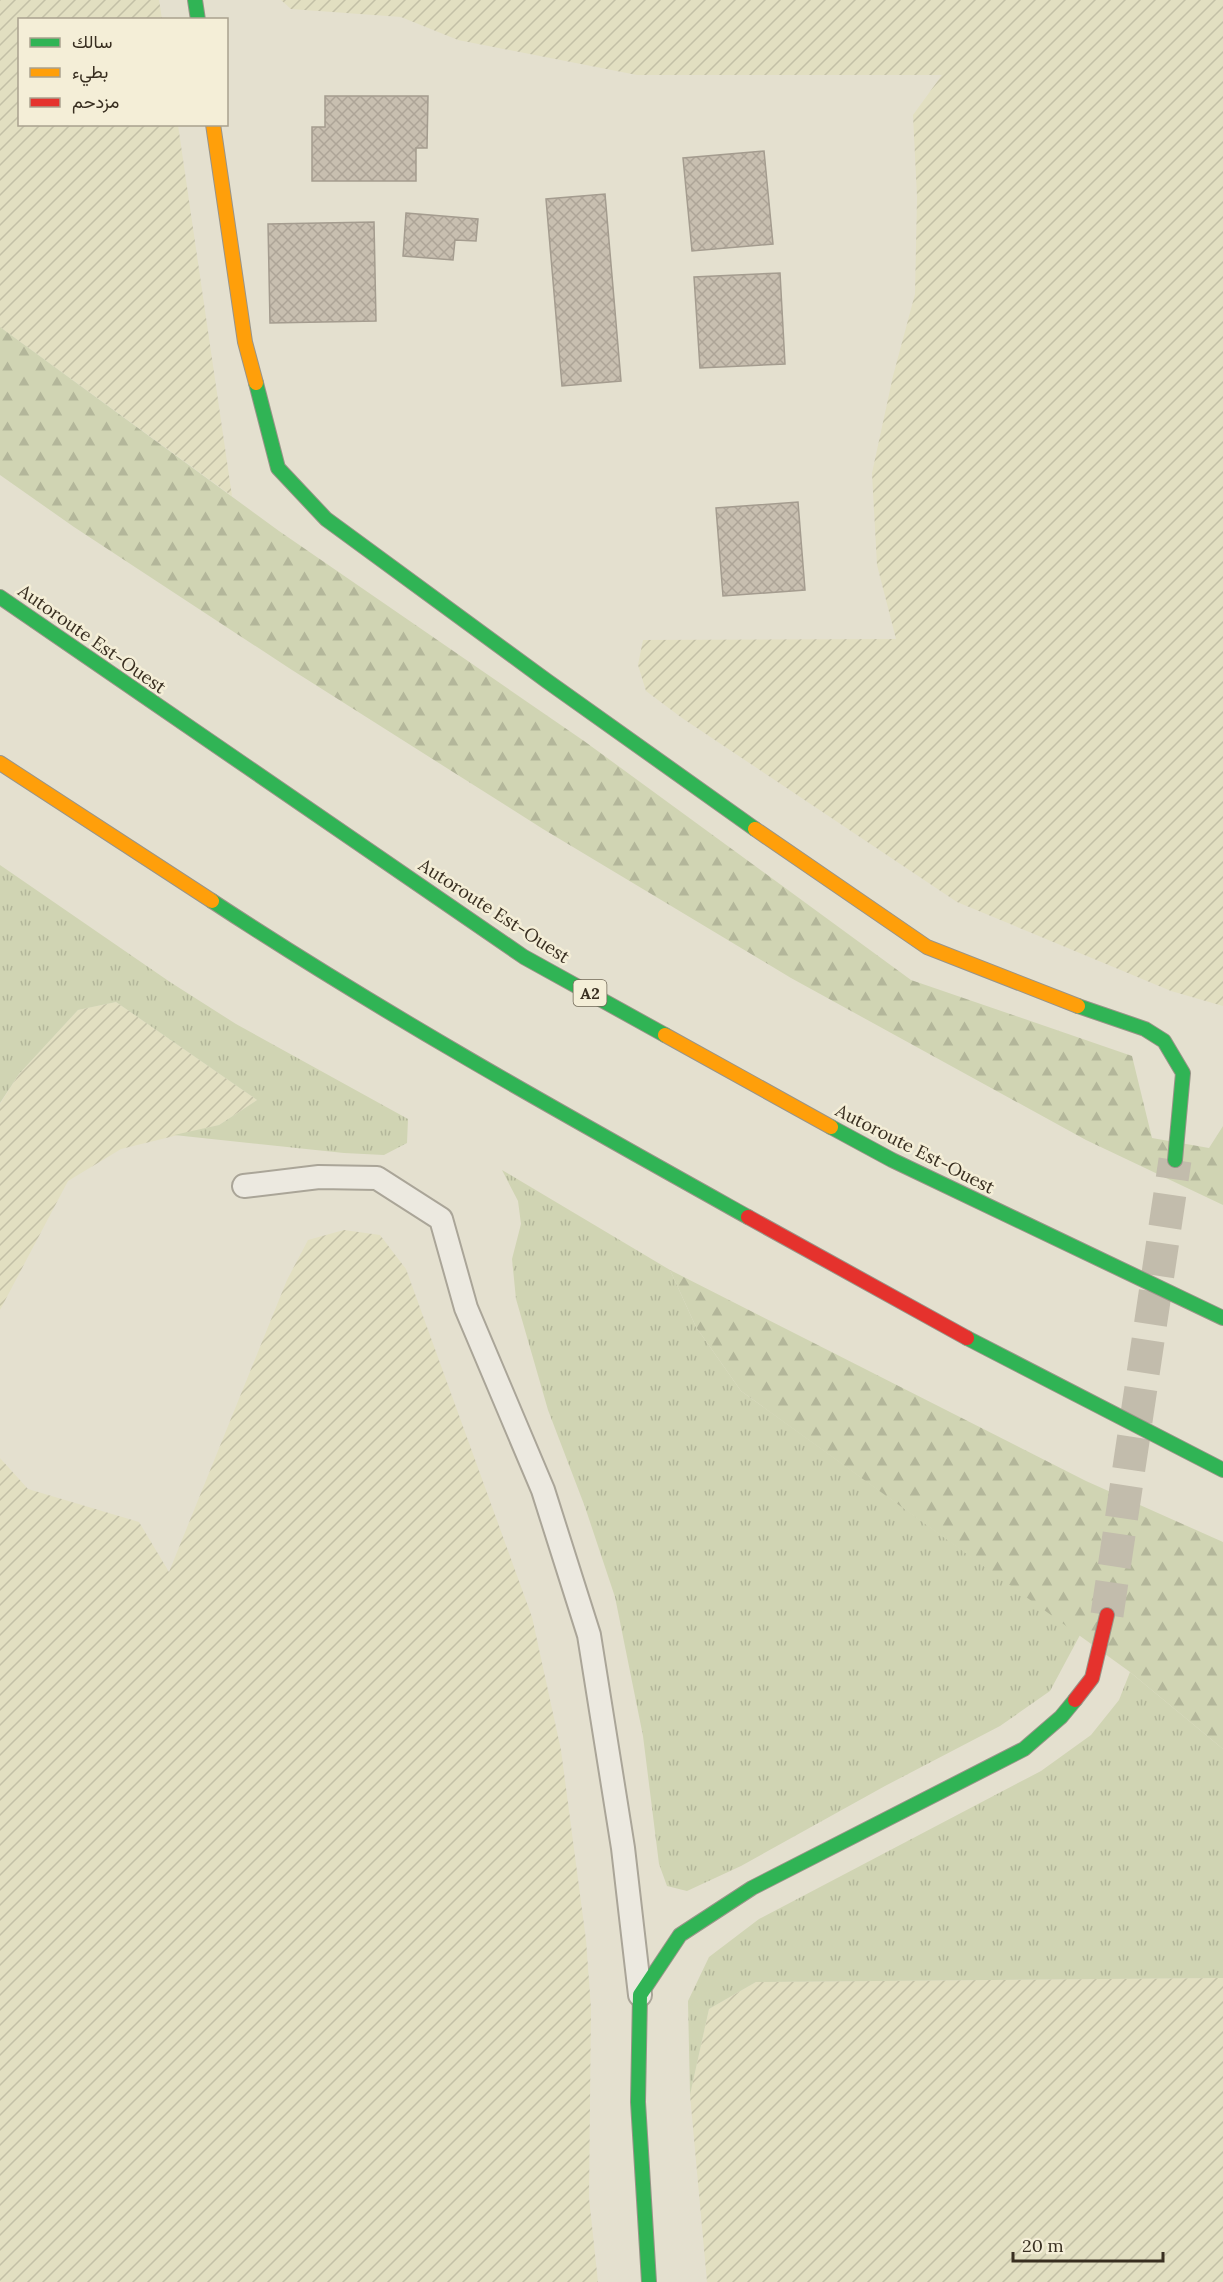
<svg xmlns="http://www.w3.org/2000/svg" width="1223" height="2282" font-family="Lora,Vazirmatn,serif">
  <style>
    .farmland { fill: url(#farmland-furrows) }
    .grass { fill: url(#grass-tufts) }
    .forest { fill: url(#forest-firs) }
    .building { fill: url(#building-cross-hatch); stroke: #a49c8f; stroke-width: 1.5 }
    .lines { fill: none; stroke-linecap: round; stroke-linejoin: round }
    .secondary-tunnel { stroke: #c2bcac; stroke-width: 33; stroke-dasharray: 33 16; stroke-linecap: butt }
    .lane-casing { stroke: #aaa598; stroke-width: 26 }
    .fast-casing { stroke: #999488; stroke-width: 16 }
    .slow-casing { stroke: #999488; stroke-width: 16 }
    .jam-casing { stroke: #999488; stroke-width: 16 }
    .lane { stroke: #ece9e0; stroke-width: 22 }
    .fast { stroke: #30b455; stroke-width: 14 }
    .slow { stroke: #ff9f0a; stroke-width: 14 }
    .jam { stroke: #e5322d; stroke-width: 14 }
    .labels { text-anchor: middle; stroke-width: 5; stroke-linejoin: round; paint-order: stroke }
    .shield { fill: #f4eed7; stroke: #706857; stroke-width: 1.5 }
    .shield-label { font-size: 16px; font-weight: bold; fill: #382e20 }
    .street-label { font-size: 18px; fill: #382e20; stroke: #f4eed7 }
  </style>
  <defs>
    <pattern id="farmland-furrows" width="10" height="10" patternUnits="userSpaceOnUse" patternTransform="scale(1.5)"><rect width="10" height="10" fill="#e2dfc1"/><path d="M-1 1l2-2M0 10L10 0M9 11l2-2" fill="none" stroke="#c3c0a6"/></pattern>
    <pattern id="grass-tufts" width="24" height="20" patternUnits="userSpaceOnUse" patternTransform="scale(1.5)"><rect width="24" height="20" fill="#d0d4b3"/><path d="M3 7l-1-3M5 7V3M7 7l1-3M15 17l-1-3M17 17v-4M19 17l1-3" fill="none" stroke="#b3b69a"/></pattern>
    <pattern id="forest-firs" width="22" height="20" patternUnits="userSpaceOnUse" patternTransform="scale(1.5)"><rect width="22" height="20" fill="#d0d4b3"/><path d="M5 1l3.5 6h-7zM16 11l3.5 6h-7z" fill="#b3b69a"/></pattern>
    <pattern id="building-cross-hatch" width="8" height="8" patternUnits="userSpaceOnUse" patternTransform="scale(1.5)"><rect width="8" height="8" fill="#c8bfb0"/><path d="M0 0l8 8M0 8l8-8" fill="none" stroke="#ada497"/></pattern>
  </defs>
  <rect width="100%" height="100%" fill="#e4e0cf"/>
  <g class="farmland">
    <polygon points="0,0 159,0 162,19 20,20 20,124 178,125 232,496 0,327"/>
    <polygon points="281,0 1223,0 1223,1006 1171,991 957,902 682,718 646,691 638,665 643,640 896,639 877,565 872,473 893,376 915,294 917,197 913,115 942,75 637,75 458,40 401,17 291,9"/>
    <polygon points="116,1002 257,1100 219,1125 121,1149 68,1181 0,1310 0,1104 19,1074 78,1010"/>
    <polygon points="344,1230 380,1235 406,1269 532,1617 561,1750 586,1940 591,2008 589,2198 598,2282 0,2282 0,1458 28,1489 139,1522 169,1572 287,1280 308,1240"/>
    <polygon points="1223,1978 1223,2282 707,2282 690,2095 709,2009 756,1982"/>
  </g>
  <g class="grass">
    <polygon points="0,865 170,982 236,1024 408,1119 407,1143 384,1155 344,1153 174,1135 219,1125 257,1100 116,1002 78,1010 19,1074 0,1103"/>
    <polygon points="502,1170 670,1270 696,1327 741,1391 1080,1635 1050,1691 1000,1726 885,1786 741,1866 687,1891 667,1886 659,1864 643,1736 615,1597 585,1507 548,1410 516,1299 512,1259 521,1224 518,1201"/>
    <polygon points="1130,1672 1223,1749 1223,1978 756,1982 709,2009 690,2095 688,2001 709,1957 759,1919 1041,1771 1091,1735 1119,1700"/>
  </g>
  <g class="forest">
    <polygon points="0,327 279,531 584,741 911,980 1132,1056 1152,1138 1209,1148 1223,1126 1223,1205 1086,1140 791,978 543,829 292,670 74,527 0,475"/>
    <polygon points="670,1270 1086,1481 1223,1542 1223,1749 1130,1672 741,1391 696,1327"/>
  </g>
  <g class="building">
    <polygon points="325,96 428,96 427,148 416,148 416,181 312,181 312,127 325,127"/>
    <polygon points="764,151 773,244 692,251 683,158"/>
    <polygon points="605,194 621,381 562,386 546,199"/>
    <polygon points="406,213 478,219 476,241 455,240 453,260 403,256"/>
    <polygon points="374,222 376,321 270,323 268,224"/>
    <polygon points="780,273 785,364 700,368 694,277"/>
    <polygon points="798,502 805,590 723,596 716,508"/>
  </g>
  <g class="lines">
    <polyline class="secondary-tunnel" points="1107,1615 1175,1160"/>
    <g class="lane-casing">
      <polyline id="lane" points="244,1186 319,1177 377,1178 441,1219 466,1308 543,1490 589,1635 623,1848 640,1995"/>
    </g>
    <g class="fast-casing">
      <g id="fast">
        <polyline points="195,0 198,20"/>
        <polyline points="256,383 278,468 326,519 547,681 755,829"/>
        <polyline points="0,597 524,957 665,1035"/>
        <path d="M212 901C385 1015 567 1116 748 1217"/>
        <polyline points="1078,1006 1145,1029 1164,1041 1183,1073 1175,1160"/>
        <polyline points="831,1127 892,1160 1223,1318"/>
        <polyline points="967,1338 1223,1470"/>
        <polyline points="649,2282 638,2102 640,1995 680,1935 752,1888 1024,1749 1061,1717 1075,1700"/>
      </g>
    </g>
    <g class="slow-casing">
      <g id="slow">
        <polyline points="213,124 245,342 256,383"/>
        <polyline points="0,763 212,901"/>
        <polyline points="755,829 927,947 1078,1006"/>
        <polyline points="665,1035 831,1127"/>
      </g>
    </g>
    <g class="jam-casing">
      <g id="jam">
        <polyline points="748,1217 967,1338"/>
        <polyline points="1075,1700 1092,1678 1107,1615"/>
      </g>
    </g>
    <use href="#lane" class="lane"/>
    <use href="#fast" class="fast"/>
    <use href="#slow" class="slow"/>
    <use href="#jam" class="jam"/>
  </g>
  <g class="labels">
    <rect class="shield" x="573.5" y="980" width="33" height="26" rx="4.5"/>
    <g class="shield-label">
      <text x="590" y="999">A2</text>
    </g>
    <g class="street-label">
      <text transform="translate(92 639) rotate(35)" y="6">Autoroute Est-Ouest</text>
      <text transform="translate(494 911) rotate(33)" y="6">Autoroute Est-Ouest</text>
      <text transform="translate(915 1149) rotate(27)" y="6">Autoroute Est-Ouest</text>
    </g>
  </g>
  <rect x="18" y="18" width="210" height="108" fill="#f4eed7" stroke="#a9a18e" stroke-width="1.5"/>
  <rect x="30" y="38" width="30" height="9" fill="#30b455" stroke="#a9a18e" stroke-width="1.5"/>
  <text x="72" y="48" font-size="18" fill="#382e20">سالك</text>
  <rect x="30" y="68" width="30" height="9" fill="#ff9f0a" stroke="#a9a18e" stroke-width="1.5"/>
  <text x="72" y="78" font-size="18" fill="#382e20">بطيء</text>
  <rect x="30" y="98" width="30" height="9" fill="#e5322d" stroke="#a9a18e" stroke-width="1.5"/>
  <text x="72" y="108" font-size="18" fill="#382e20">مزدحم</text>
  <path d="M1013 2252v9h150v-9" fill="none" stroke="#382e20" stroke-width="3"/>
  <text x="1022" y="2252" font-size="18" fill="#382e20" stroke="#f4eed7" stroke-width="4.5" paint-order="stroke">20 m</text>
</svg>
